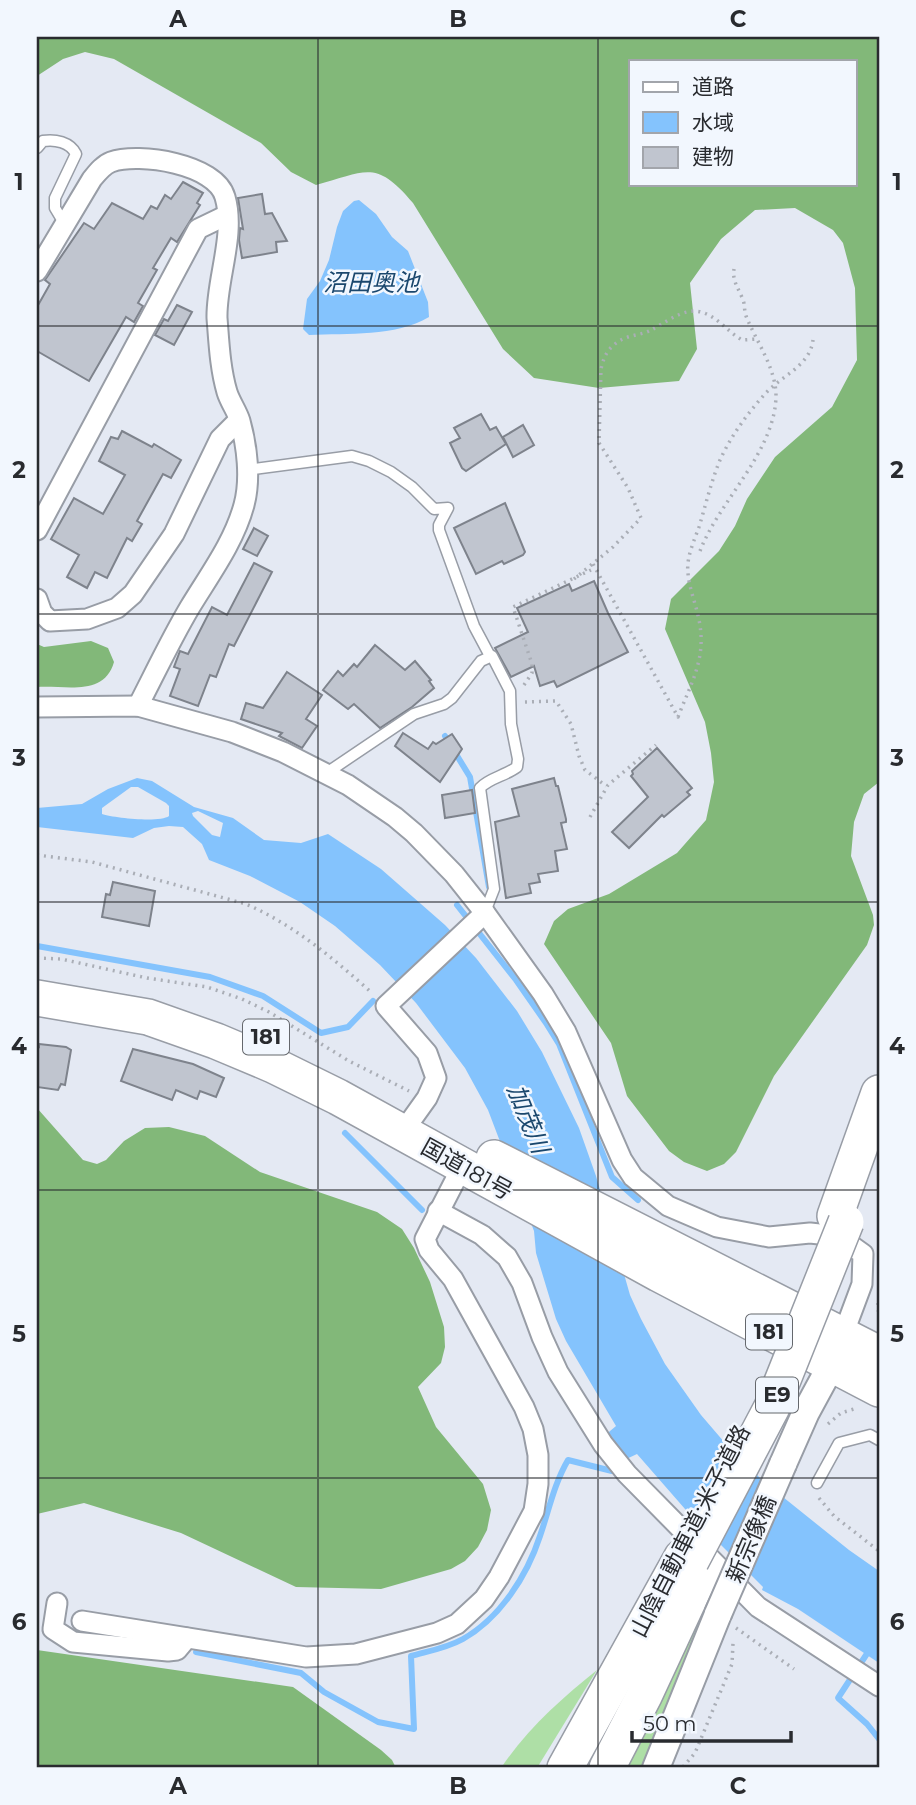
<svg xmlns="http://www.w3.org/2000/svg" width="916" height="1805" font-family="Montserrat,'Noto Sans JP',sans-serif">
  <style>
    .green { fill: #aedfa6 }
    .forest { fill: #82b879; fill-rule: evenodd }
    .water { fill: #84c3fd; fill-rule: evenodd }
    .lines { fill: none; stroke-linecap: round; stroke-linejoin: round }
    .stream { stroke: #84c3fd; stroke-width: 6 }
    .building { fill: #c0c5cf; stroke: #7e838c; stroke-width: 2 }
    .lane-casing { stroke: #989da6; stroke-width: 13 }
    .street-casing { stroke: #989da6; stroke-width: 23 }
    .secondary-casing { stroke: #989da6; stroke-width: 30 }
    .highway-casing { stroke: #989da6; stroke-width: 38 }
    .path { stroke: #aaaeb6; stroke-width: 3.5; stroke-dasharray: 2 5; stroke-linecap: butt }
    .lane { stroke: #fff; stroke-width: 10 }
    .street { stroke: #fff; stroke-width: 19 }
    .secondary { stroke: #fff; stroke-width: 26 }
    .highway { stroke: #fff; stroke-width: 35 }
    .secondary-bridge-casing { stroke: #989da6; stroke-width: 30; stroke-linecap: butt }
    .highway-bridge-casing { stroke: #989da6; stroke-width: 38; stroke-linecap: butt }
    .secondary-bridge { stroke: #fff; stroke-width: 26 }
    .highway-bridge { stroke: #fff; stroke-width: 35 }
    .grid { fill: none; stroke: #292b2f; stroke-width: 2; stroke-opacity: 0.55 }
    .labels { text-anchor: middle; stroke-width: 5; stroke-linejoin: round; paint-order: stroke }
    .shield { fill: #f2f7fe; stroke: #65686d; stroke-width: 2 }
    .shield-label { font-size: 21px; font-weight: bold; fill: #292b2f }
    .street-label { font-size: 23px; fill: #292b2f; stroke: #f2f7fe }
    .water-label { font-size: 24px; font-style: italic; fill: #1a476d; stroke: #f2f7fe }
    .neatline { fill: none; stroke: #292b2f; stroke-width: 2.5 }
    .grid-label { font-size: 23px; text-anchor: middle; font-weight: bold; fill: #292b2f }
  </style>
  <rect width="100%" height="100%" fill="#e4e9f3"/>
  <g class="green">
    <polygon points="714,1568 721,1576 643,1768 622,1768"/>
    <path d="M597 1670 537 1768H501C527 1729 561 1699 597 1670Z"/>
  </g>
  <g class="forest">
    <path d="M37 37H879V782L864 794 854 822 851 856 873 915 874 925 867 945 774 1076 736 1152 724 1164 707 1171 684 1162 669 1151 627 1096 611 1043 544 944 554 921 568 909 609 894 677 853 706 820 714 782 711 753 705 722 665 629 671 599 719 551 735 526 747 499 775 457 832 407 857 360 855 288 843 243 833 230 795 208 755 210 721 239 690 283 697 349 679 381 599 388 534 378 503 349 413 203C376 159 367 171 316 185L291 172 261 143 114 59 85 52 63 59 37 76ZM631 61H855V184H631Z"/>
    <path d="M91 641 108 648 114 662C104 697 66 685 37 687V644L44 647Z"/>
    <polygon points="37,1108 83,1160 97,1164 106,1160 124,1141 145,1128 169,1127 205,1136 260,1172 377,1212 402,1229 414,1248 430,1282 444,1327 445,1347 441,1363 418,1387 436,1427 483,1484 491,1510 487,1530 478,1547 465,1561 451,1569 381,1589 296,1587 181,1533 84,1503 37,1514"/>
    <polygon points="37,1650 293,1687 381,1750 392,1760 396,1768 37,1768"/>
  </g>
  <g class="water">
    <path d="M359 200 376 214 392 237 408 251 428 302 429 317C395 337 348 333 309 335L303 329 307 299 320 281 329 260 337 227 343 211 354 201Z"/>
    <path d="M137 778 152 781 194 807 233 818 264 840 301 843 328 834 381 869 445 925 476 958 517 1011 542 1052 579 1128 596 1176 630 1295 641 1319 665 1364 701 1415 725 1443 763 1481 849 1550 879 1571V1663L798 1609 762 1590 763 1587 685 1509 637 1454 620 1462 603 1437 616 1426 566 1341 556 1319 536 1253 534 1231 488 1110 465 1068 416 1003 380 965 335 926 300 902 250 876 209 860 202 844 183 827 169 826 154 828 133 838 37 827V808L82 804 108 789ZM131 787H138L166 803 169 806V816C160 823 114 818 102 814V808ZM198 811 223 823 220 837 212 835 193 816 192 813Z"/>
  </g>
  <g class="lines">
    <g class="stream">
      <polyline points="445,736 470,777 489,887"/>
      <polyline points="457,905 516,980 546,1023 559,1044 612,1177 638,1200"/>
      <polyline points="37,946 210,977 263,996 321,1033 348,1027 373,1001"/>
      <polyline points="345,1133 422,1210"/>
      <polyline points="870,1649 838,1698 867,1724 879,1739"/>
      <path d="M196 1652 301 1673 324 1692 378 1722 414 1729 411 1656C429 1651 447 1648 463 1639 500 1618 527 1576 540 1536 549 1510 554 1484 568 1460L612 1471 617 1466"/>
    </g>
  </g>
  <g class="building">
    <polygon points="183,182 203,193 197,203 200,205 177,242 171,238 153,268 157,270 138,303 143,306 134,322 126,317 89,381 37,351 37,307 50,284 45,280 84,223 94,229 112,203 143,219 151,206 157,209 165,195 171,199"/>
    <polygon points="262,194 265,214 272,213 287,241 276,242 277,252 242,258 239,240 240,228 243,229 238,198"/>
    <polygon points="177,305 192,312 174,345 155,335 164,319 168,321"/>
    <polygon points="481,414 490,430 496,427 506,444 466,471 462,468 450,443 460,438 454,428"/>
    <polygon points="523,425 534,445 513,457 503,437"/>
    <polygon points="122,431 152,447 154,444 181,460 171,478 163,474 137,521 142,524 132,541 127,538 107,578 95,572 87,588 67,577 79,555 51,539 74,498 103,514 125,475 99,461 111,437 118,439"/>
    <polygon points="505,503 525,552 523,555 504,564 502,561 476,574 454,528"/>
    <polygon points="254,528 268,536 257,556 243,549"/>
    <polygon points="254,563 272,572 234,646 229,644 216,677 210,675 198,706 170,696 180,669 174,667 180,651 188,654 212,607 227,615"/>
    <polygon points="594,581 608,613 628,652 557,687 554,681 540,686 534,666 511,677 495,648 528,632 517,608 569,584 572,591"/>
    <polygon points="375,645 405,670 415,661 431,680 429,681 434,688 412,707 380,728 354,704 348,709 323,690 338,671 343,676 354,664 357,667"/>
    <polygon points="287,672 322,695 306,719 317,726 302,748 279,736 282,733 241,719 246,703 263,708"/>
    <polygon points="403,733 428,749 433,742 436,744 452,734 462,749 440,782 395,746"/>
    <polygon points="657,748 692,788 687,792 690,795 664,817 662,815 629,848 612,832 648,797 631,776 633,774 632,771"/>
    <polygon points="554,778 556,786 558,786 566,819 566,822 561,823 567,849 555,851 558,871 538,874 540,882 529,884 531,893 506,898 495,822 519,816 512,789"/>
    <polygon points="472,790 475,813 445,818 442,795"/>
    <polygon points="113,882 155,891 149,926 102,917 106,894 110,895"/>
    <polygon points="39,1044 66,1047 71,1050 65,1085 61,1084 58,1090 37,1087 37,1046 39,1047"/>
    <polygon points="133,1049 193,1064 224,1078 216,1097 200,1091 197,1099 176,1090 172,1100 121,1081"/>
  </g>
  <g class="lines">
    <g class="lane-casing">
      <g id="lane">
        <path d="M37 148 43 141C55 139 70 142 76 154L55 198V208L64 223"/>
        <polyline points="247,470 352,456 369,461 391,472 412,487 434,509 448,508 439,525 439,530 474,626 490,656"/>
        <path d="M325 774 414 714 444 704 452 698 481 661 492 656 510 691 511 724 518 759 517 767C505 776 489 778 480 788L494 889 485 912"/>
        <polyline points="817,1483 839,1443 870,1435 879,1440"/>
      </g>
    </g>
    <g class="street-casing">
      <g id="street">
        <path d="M37 271 92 179C97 173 103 165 111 162 139 152 216 164 225 197 236 235 216 280 217 318 219 343 220 368 227 392 230 402 237 411 240 421 247 446 251 479 244 505 234 542 210 574 190 607 171 639 155 673 138 706"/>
        <polyline points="37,530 198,229 227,215"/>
        <polyline points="37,599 42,613 50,621 87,619 117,608 133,594 174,534 220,439 239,420"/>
        <polyline points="37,707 138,706 232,732 283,752 348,785 395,817 414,833 454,874 485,913 543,994 566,1032 622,1160 633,1177 668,1206 717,1227 769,1237 810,1233 838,1236 863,1254 862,1284 840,1343"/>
        <polyline points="402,1133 427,1098 436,1078 427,1053 386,1006 485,913"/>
        <polyline points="438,1211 482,1235 507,1257 522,1283 542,1337 558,1372 603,1444 627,1474 758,1607 879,1686"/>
        <polyline points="57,1603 53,1629 73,1642 168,1651 177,1650 187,1638"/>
        <polyline points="82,1621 306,1657 356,1654 437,1633 457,1624 484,1599 499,1577 534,1511 538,1484 538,1455 533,1429 524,1407 453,1279 429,1250 425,1239 462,1167"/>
      </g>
    </g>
    <g class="secondary-casing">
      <g id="secondary">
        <polyline points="783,1464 806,1412 832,1364"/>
        <polyline points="656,1768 718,1614"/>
      </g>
    </g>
    <g class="highway-casing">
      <g id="highway">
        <polyline points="37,998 148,1017 216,1041 273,1065 338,1097 659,1274 879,1389"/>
        <polyline points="494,1158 879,1354"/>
        <polyline points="835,1216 879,1093"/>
        <polyline points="565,1768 682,1557"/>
        <polyline points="607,1768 645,1694 703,1569"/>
      </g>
    </g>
    <g class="path">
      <path d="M700 551C719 501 775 452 776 396 776 368 756 341 746 316 744 310 745 305 743 300 739 289 732 281 734 269"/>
      <path d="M593 564 678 717C691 683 707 658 699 620 696 604 689 588 688 573 686 558 694 541 699 527 706 504 711 482 720 460 731 436 747 414 765 394 781 376 810 366 813 340"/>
      <path d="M574 579 613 547 641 518 628 488 599 443 601 369C603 360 606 351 614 345 624 335 638 336 649 331 664 324 683 307 701 312 717 316 728 332 742 340L757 339"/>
      <polyline points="524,685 532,673 532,664 513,607 591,570"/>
      <polyline points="525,702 556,701 571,724 579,756 585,770 606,786"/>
      <polyline points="590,817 608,785 656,745"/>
      <path d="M37 855 92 862 246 904C294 925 333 958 372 993"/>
      <polyline points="37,958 61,959 147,978 207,987 242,999 269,1012 349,1061 409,1091"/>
      <polyline points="878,1303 879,1321"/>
      <polyline points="828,1424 841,1413 854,1409"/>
      <polyline points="819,1498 834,1516 879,1551"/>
      <polyline points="736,1628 794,1669"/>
      <polyline points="683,1767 695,1753 732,1664 733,1643"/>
    </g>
    <use href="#lane" class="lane"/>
    <use href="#street" class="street"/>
    <use href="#secondary" class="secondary"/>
    <use href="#highway" class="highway"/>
    <g class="secondary-bridge-casing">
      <polyline id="secondary-bridge" points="718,1614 783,1464"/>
    </g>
    <g class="highway-bridge-casing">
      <polyline id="highway-bridge" points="691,1561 772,1407 846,1222"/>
    </g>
    <use href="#secondary-bridge" class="secondary-bridge"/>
    <use href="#highway-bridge" class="highway-bridge"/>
  </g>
  <path class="grid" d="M318 37V1768M598 37V1768M37 326H879M37 614H879M37 902H879M37 1190H879M37 1478H879"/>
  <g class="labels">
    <g class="shield">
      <rect x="243" y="1019.5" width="46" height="35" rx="5"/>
      <rect x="746" y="1314.5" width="46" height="35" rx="5"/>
      <rect x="756" y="1377.5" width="42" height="35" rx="5"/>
    </g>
    <g class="shield-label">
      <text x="266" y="1044">181</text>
      <text x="769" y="1339">181</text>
      <text x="777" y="1402">E9</text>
    </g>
    <g class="street-label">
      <text transform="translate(467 1169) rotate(29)" y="8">国道181号</text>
      <text transform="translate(690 1531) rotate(-63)" y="8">山陰自動車道;米子道路</text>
      <text transform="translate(751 1539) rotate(-67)" y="8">新宗像橋</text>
    </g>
    <g class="water-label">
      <text x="371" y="291">沼田奥池</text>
      <text transform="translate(528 1119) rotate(68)" y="8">加茂川</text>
    </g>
  </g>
  <rect width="916" height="1805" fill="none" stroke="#f2f7fe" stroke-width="77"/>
  <rect x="629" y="60" width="228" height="126" fill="#f2f7fe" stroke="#a2a5ab" stroke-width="2"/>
  <rect x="643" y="82" width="35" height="10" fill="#ffffff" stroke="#a2a5ab" stroke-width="2"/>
  <text x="692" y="94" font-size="21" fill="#292b2f">道路</text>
  <rect x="643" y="112" width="35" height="21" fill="#84c3fd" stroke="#a2a5ab" stroke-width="2"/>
  <text x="692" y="130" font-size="21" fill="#292b2f">水域</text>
  <rect x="643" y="147" width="35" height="21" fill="#c0c5cf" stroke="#a2a5ab" stroke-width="2"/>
  <text x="692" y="164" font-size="21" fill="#292b2f">建物</text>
  <path d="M632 1731v10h159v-10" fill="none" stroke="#292b2f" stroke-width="3.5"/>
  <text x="643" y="1731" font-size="21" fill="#292b2f" stroke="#f2f7fe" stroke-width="5" paint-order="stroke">50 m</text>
  <rect x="38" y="38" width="840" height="1728" class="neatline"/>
  <g class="grid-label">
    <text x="178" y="27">A</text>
    <text x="458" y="27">B</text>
    <text x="738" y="27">C</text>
    <text x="19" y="190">1</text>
    <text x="897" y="190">1</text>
    <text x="19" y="478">2</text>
    <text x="897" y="478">2</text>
    <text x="19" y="766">3</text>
    <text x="897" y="766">3</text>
    <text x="19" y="1054">4</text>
    <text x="897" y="1054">4</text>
    <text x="19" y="1342">5</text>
    <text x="897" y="1342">5</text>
    <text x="19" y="1630">6</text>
    <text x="897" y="1630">6</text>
    <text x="178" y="1794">A</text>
    <text x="458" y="1794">B</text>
    <text x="738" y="1794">C</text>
  </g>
</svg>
